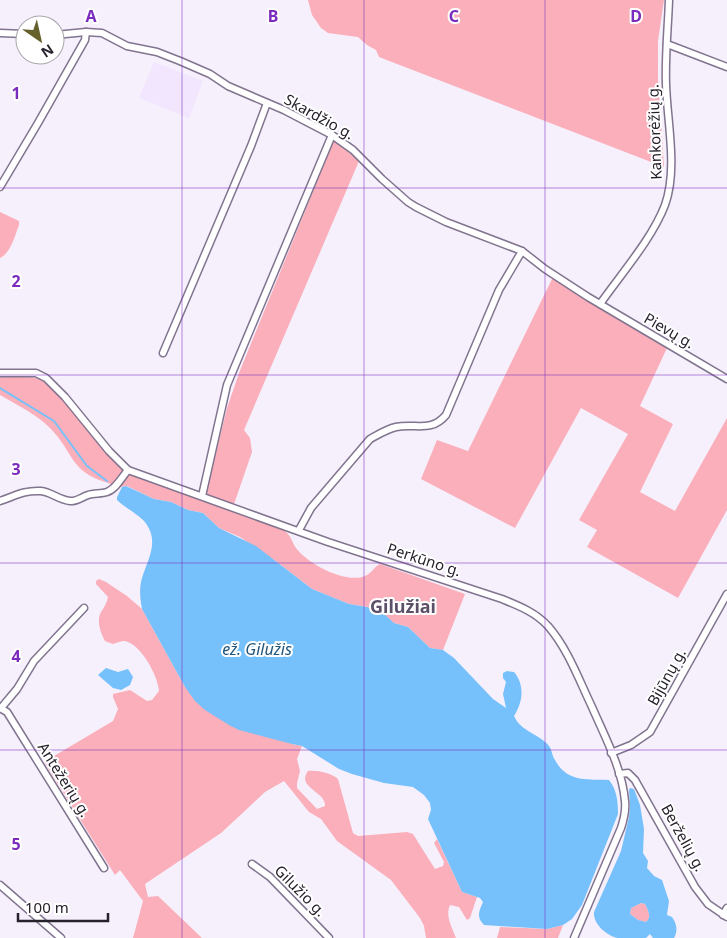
<svg xmlns="http://www.w3.org/2000/svg" width="727" height="938" font-family="'Noto Sans',sans-serif">
  <style>
    .built { fill: #f1e6fd }
    .green { fill: #faafba }
    .water { fill: #76c0fb; fill-rule: evenodd }
    .lines { fill: none; stroke-linecap: round; stroke-linejoin: round }
    .stream { stroke: #76c0fb; stroke-width: 2 }
    .street-casing { stroke: #81748f; stroke-width: 9 }
    .street { stroke: #fff; stroke-width: 6 }
    .grid { fill: none; stroke: #7b2cbf; stroke-width: 1; stroke-opacity: 0.55 }
    .labels { text-anchor: middle; stroke-width: 4; stroke-linejoin: round; paint-order: stroke }
    .street-label { font-size: 15px; fill: #27212c; stroke: #fff }
    .water-label { font-size: 16px; font-style: italic; fill: #20557c; stroke: #fff }
    .quarter-label { font-size: 18px; font-weight: bold; fill: #5d516a; stroke: #fff }
    .grid-label { font-size: 16px; text-anchor: middle; font-weight: bold; fill: #7b2cbf; stroke: #fff; stroke-width: 4; stroke-linejoin: round; paint-order: stroke }
  </style>
  <rect width="100%" height="100%" fill="#f6f0fd"/>
  <polygon class="built" points="154,62 203,81 189,118 139,98"/>
  <g class="green">
    <polygon points="308,0 664,0 658,41 658,79 664,167 379,57 376,50 367,45 358,37 328,33 321,28 312,15"/>
    <path d="M334 140 359 161 244 430 250 438 252 452 232 510C248 516 273 522 286 532 292 537 292 543 296 548 308 564 345 584 365 576 371 574 374 567 380 564L465 594 443 650 430 648 408 627 394 623 383 614 367 607 349 604 312 589 277 562 240 537 219 528 203 513 188 510 171 502 154 499 127 486C120 488 114 485 108 483 70 472 74 453 51 429 38 415 17 405 0 395V377C15 378 32 375 46 381L118 463 129 474 204 501 227 408 239 373Z"/>
    <path d="M0 212 19 221V225C15 235 11 253 0 258Z"/>
    <polygon points="553,277 667,348 640,406 673,424 640,492 675,511 727,418 727,510 678,598 587,547 597,530 579,520 628,434 581,408 515,528 421,479 437,440 468,451"/>
    <path d="M99 579 106 582 127 596 142 609 185 687 292 744 302 746 297 759 300 771 297 783V788L317 809 325 806C326 791 296 788 308 771 318 770 331 773 338 779L353 833 358 836 407 832 413 834 435 869 443 866 444 862 434 843 437 839 462 892 477 897 470 918 467 920 459 907 450 905C445 916 452 927 456 938H426L424 926 420 918 391 880 337 841 321 819 309 812 284 781 265 792 221 833 145 884 148 897 158 896 202 938H133L143 901 120 870 115 875 44 762 113 721 118 709 113 697V694L130 690 147 701 152 700 159 691C158 676 141 644 125 641 120 641 117 643 113 644L105 641C101 633 96 622 101 612 104 607 107 603 108 597L96 584V581Z"/>
    <path d="M641 903 645 904C648 910 652 917 646 922L638 920 630 914 631 908Z"/>
    <polygon points="563,925 558,938 497,938 500,927 547,929"/>
  </g>
  <g class="water">
    <path d="M126 486 154 499 171 502 188 510 203 513 219 528 256 546 312 589 349 604 367 607 384 614 394 623 408 627 430 648 443 650 454 658 493 699 506 708 503 694 506 682 503 678V673L507 671 514 672C525 685 523 702 514 716 521 732 540 734 549 746 552 750 552 756 555 760 567 783 589 779 609 780 617 790 618 802 618 814L582 905 572 919 563 925 547 929 484 925C476 917 479 911 483 902L480 898 462 892 428 819 431 810 430 803 424 795 413 787 384 783 352 774 339 769 302 746 292 744 239 730 229 725 205 710 195 701 185 687 142 609C140 599 139 588 142 578 147 561 159 543 147 525 142 516 125 508 117 500V497L122 487Z"/>
    <polygon points="106,668 118,672 128,669 133,677 130,685 121,690 113,688 98,675"/>
    <path d="M630 788 634 789 640 805 644 829 643 853 648 861 647 868 654 876 662 880 669 901 667 915 672 917C677 924 678 931 674 938H653L650 934 646 938C637 938 626 938 617 938 606 935 593 924 594 912L621 851 629 817 630 806 629 790ZM641 903 645 904C648 910 652 917 646 922L638 920 630 914 631 908Z"/>
  </g>
  <g class="lines">
    <polyline class="stream" points="0,388 54,421 87,466 107,481"/>
    <g class="street-casing">
      <g id="street">
        <polyline points="0,33 25,34"/>
        <polyline points="55,35 86,32 102,33 127,46 157,52 180,61 210,74 228,86 284,110 332,135 353,150 382,179 408,202 416,207 446,222 522,251 545,269 588,297 727,379"/>
        <polyline points="667,44 727,67"/>
        <polyline points="0,187 38,123 85,40 86,32"/>
        <path d="M600 304C621 274 652 239 665 205 678 169 667 121 666 84 665 56 668 28 669 0"/>
        <polyline points="163,353 251,146 267,103"/>
        <path d="M0 373H36L46 378 65 397 109 451 128 470 328 542 502 599C519 606 535 612 548 626 568 649 579 680 592 707 605 737 622 768 625 801 626 810 624 819 621 828L574 938"/>
        <polyline points="202,496 227,385 332,135"/>
        <path d="M0 501C15 496 24 490 41 491 51 492 59 500 70 501 76 502 82 497 88 495 94 493 101 494 107 492 116 489 122 477 128 470"/>
        <path d="M299 530 311 508 370 439C379 434 387 429 396 427 415 423 431 433 446 415L499 290 522 251"/>
        <polyline points="0,708 7,712 104,868"/>
        <polyline points="1,708 17,689 34,661 84,608"/>
        <polyline points="611,753 631,745 650,732 727,594"/>
        <polyline points="619,774 628,773 635,780 695,887 708,904 727,917"/>
        <polyline points="252,864 270,877 329,938"/>
        <polyline points="0,885 61,938"/>
        <polyline points="723,915 727,908"/>
      </g>
    </g>
    <use href="#street" class="street"/>
  </g>
  <path class="grid" d="M182 0V938M364 0V938M545 0V938M0 188H727M0 375H727M0 563H727M0 750H727"/>
  <g class="labels">
    <g class="street-label">
      <text transform="translate(319 117) rotate(29)" y="5">Skardžio g.</text>
      <text transform="translate(655 132) rotate(-92)" y="5">Kankorėžių g.</text>
      <text transform="translate(669 331) rotate(30)" y="5">Pievų g.</text>
      <text transform="translate(424 560) rotate(18)" y="5">Perkūno g.</text>
      <text transform="translate(667 677) rotate(-61)" y="5">Bijūnų g.</text>
      <text transform="translate(64 780) rotate(58)" y="5">Antežerių g.</text>
      <text transform="translate(683 838) rotate(61)" y="5">Berželių g.</text>
      <text transform="translate(300 891) rotate(45)" y="5">Gilužio g.</text>
    </g>
    <g class="water-label">
      <text x="257" y="655">ež. Gilužis</text>
    </g>
    <g class="quarter-label">
      <text x="403" y="613">Gilužiai</text>
    </g>
  </g>
  <g class="grid-label">
    <text x="91" y="22">A</text>
    <text x="273" y="22">B</text>
    <text x="454" y="22">C</text>
    <text x="636" y="22">D</text>
    <text x="16" y="99">1</text>
    <text x="16" y="287">2</text>
    <text x="16" y="475">3</text>
    <text x="16" y="662">4</text>
    <text x="16" y="850">5</text>
  </g>
  <g transform="translate(40 40) rotate(146)"><circle r="24" fill="#ffffff" stroke="#a9a6ab"/>
  <path d="M0-4L9 19L0 12L-9 19Z" fill="#65602c"/>
  <text y="-8" font-size="14" font-weight="bold" text-anchor="middle" fill="#27212c">N</text>
  </g>
  <path d="M18 913v8h90v-8" fill="none" stroke="#27212c" stroke-width="2.5"/>
  <text x="25" y="913" font-size="15" fill="#27212c" stroke="#ffffff" stroke-width="4" paint-order="stroke">100 m</text>
</svg>
